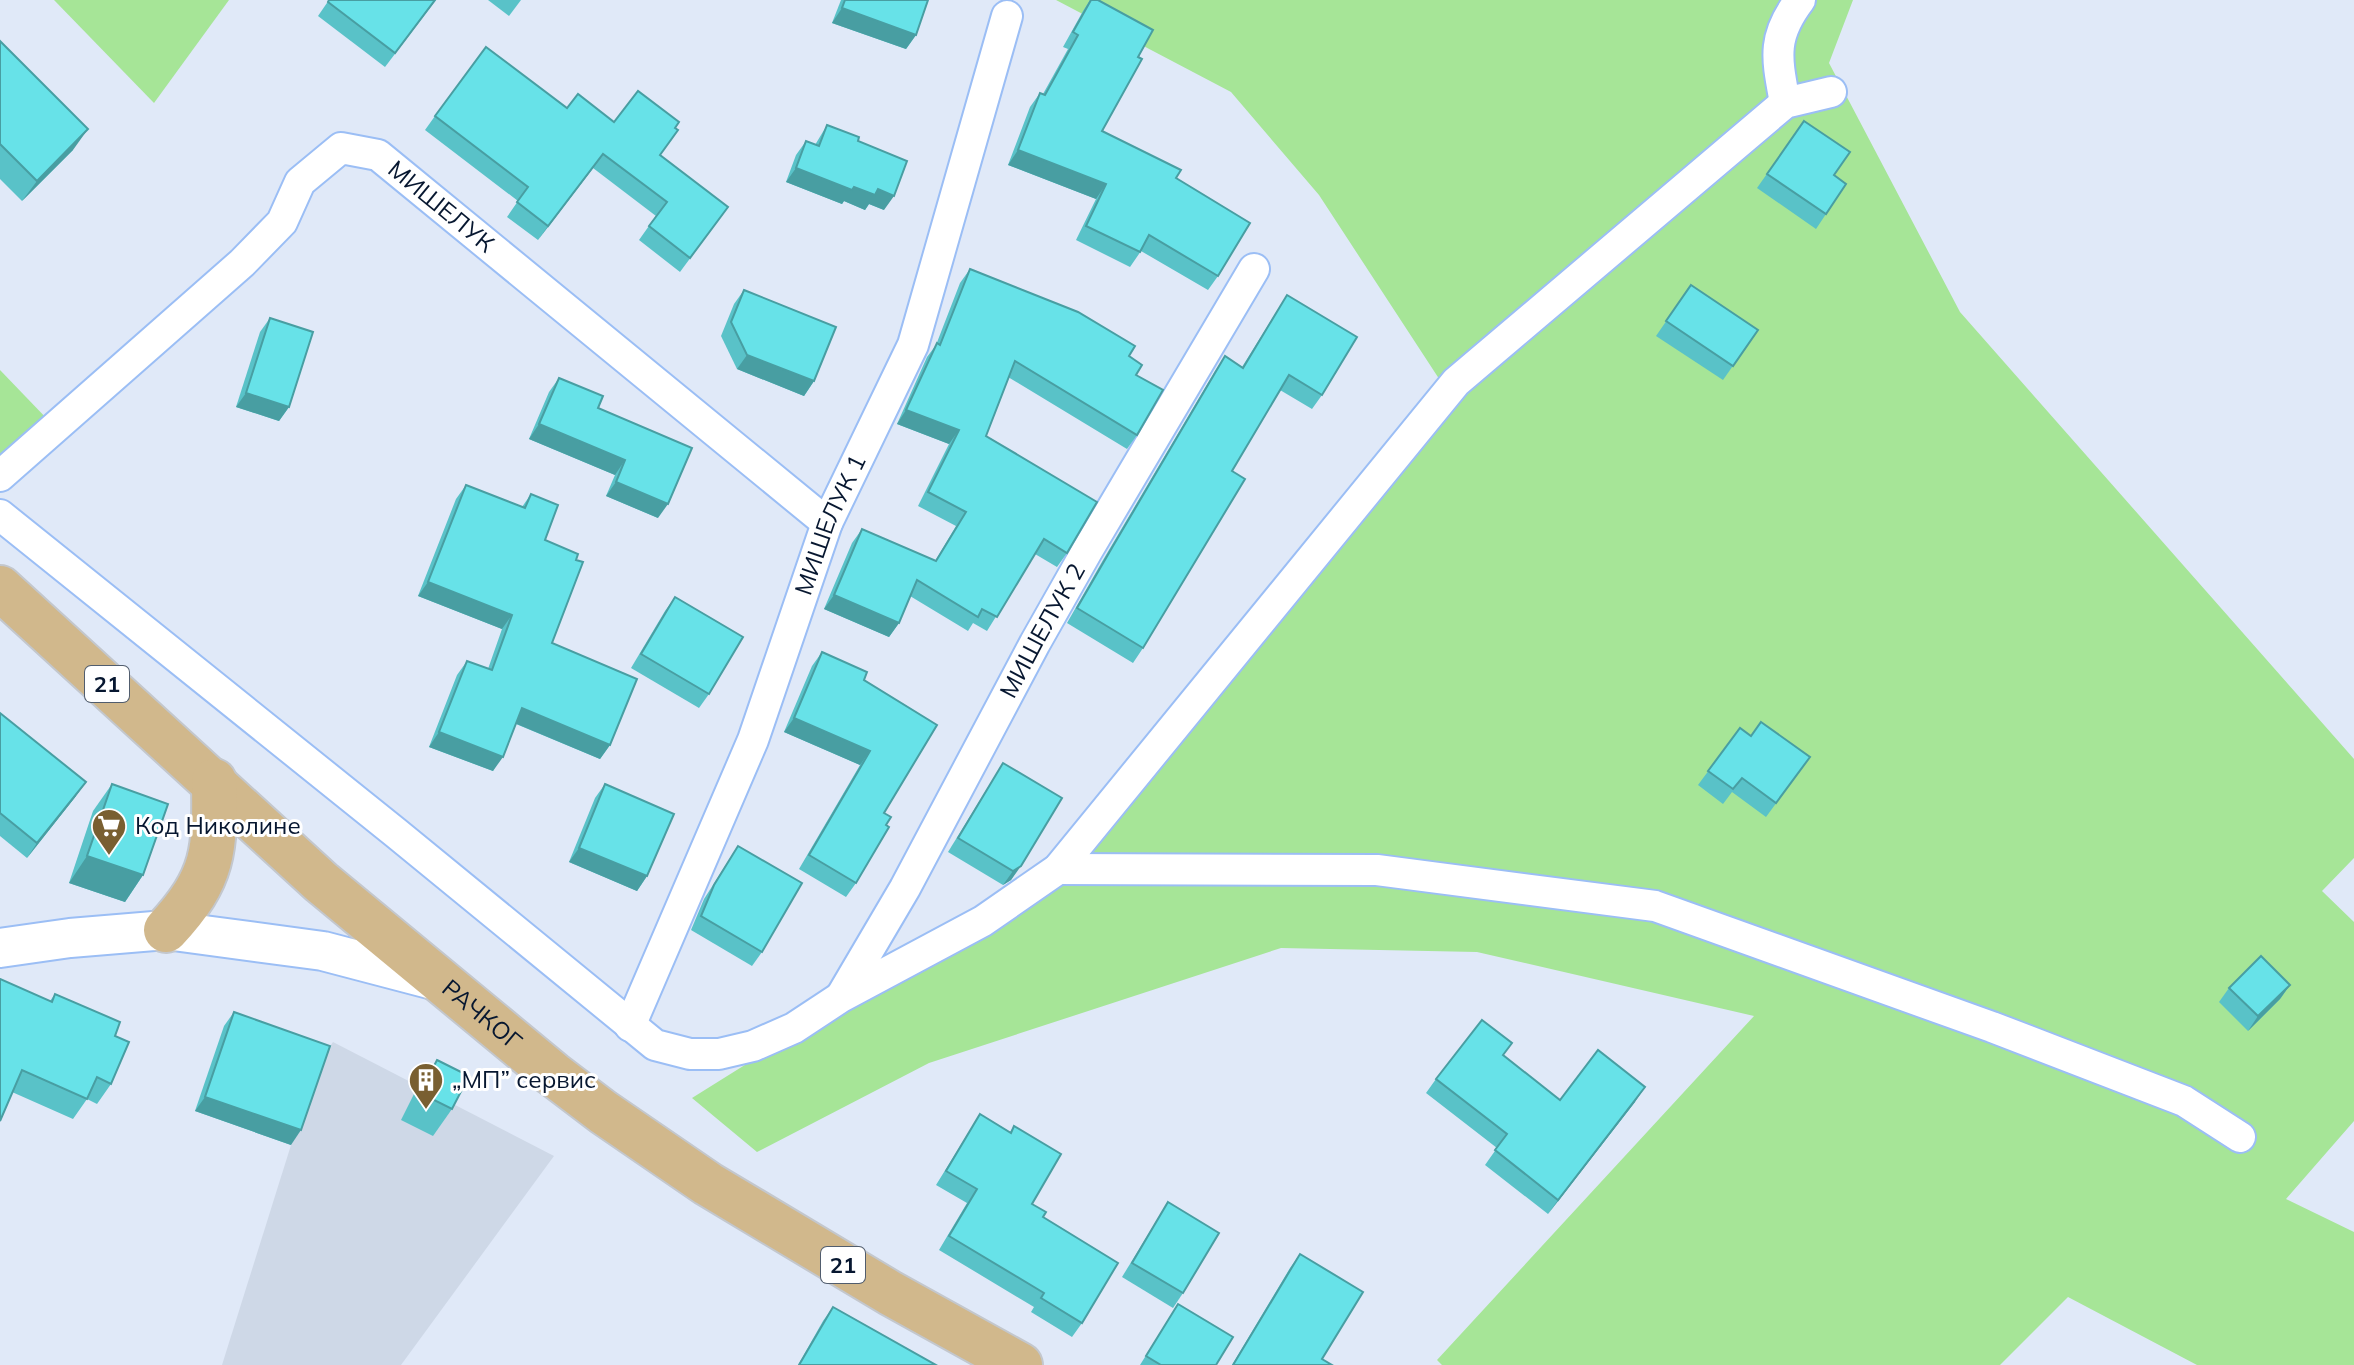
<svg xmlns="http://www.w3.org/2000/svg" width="2354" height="1365" font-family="Mulish,sans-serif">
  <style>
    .built { fill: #ced8e7 }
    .green { fill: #a6e597 }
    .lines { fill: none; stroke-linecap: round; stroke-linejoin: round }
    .minor-casing { stroke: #9bbef5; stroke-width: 34 }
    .tertiary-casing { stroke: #9bbef5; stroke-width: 42 }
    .primary-casing { stroke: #c3c7cd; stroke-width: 48 }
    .minor { stroke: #fff; stroke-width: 30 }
    .tertiary { stroke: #fff; stroke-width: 38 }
    .primary { stroke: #d1b88c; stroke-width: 44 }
    .wall { fill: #59c2c8 }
    .shaded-wall { fill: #489ea2 }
    .building { fill: #67e2e8; stroke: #489ea2; stroke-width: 2 }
    .labels { text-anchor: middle; stroke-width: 6; stroke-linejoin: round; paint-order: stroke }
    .shield { fill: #fff; stroke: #515d6e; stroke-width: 2 }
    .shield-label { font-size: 22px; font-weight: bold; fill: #071730 }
    .street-label { font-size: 24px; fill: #071730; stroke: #fff }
    .poi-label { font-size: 24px; fill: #071730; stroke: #fff; text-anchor: start }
  </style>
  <rect width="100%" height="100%" fill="#e0e9f8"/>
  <polygon class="built" points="333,1042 554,1156 401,1365 222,1365 291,1145 320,1060"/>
  <g class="green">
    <polygon points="54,0 229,0 154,103"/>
    <polygon points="1056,0 1853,0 1829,63 1960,312 2354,759 2354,858 2322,891 2354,922 2354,1121 2286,1199 2354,1232 2354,1365 2197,1365 2068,1297 2000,1365 1442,1365 1437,1360 1754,1016 1477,952 1281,948 929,1063 757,1152 692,1098 1051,874 1449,394 1319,195 1231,92"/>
    <polygon points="0,370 50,422 0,461"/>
  </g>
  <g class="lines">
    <g class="minor-casing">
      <g id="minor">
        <path d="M1785 103C1777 59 1771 38 1800 0"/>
        <path id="s1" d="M0 476 242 263 282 222 300 182 341 148 378 155 827 523"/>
        <polyline points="0,515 396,833 655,1045 690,1054 719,1054 753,1046 794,1028 841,997 983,921 1058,869 1456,382 1785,103 1831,92"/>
        <polyline points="1058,869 1377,870 1655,906 1992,1027 2184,1101 2240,1137"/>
        <path id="s2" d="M842 995 905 888 1035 643 1087 551 1254 269"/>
        <path id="s3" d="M630 1026 753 740 827 523 913 345 1007 16"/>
      </g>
    </g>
    <g class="tertiary-casing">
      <polyline id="tertiary" points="0,948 70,938 166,930 323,951 441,982"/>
    </g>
    <g class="primary-casing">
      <g id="primary">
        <path id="s4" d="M0 588 321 882 553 1074 603 1112 708 1184 890 1293 1020 1365"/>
        <path d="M166 930C215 877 215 851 214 781"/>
      </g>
    </g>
    <use href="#minor" class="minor"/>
    <use href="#tertiary" class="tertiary"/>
    <use href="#primary" class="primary"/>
  </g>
  <g class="wall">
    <polygon points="329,0 436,0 385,67 318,16"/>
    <polygon points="488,0 521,0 509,16"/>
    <polygon points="841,0 928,0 916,35 906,49 832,23"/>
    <polygon points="1090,0 1138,57 1102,131 1176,178 1218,276 1208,290 1141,251 1130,267 1076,240 1096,199 1008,165 1030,107 1040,93 1043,94 1068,49 1063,47 1083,11"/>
    <polygon points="0,41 73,150 22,201 0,179"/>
    <polygon points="567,108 614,122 675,128 660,155 728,207 680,272 639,240 656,216 593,168 538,240 507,217 518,201 425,130 435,116"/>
    <polygon points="1804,121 1834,175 1846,184 1816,229 1757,188"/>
    <polygon points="827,125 858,141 884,210 869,204 865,210 844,201 842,204 786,182 796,155 806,141 815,145"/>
    <polygon points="970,269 1129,356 1136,375 1137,435 1127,449 1008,377 986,436 1067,553 1057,567 1035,554 987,631 973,623 968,631 910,596 899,623 889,637 824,609 852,543 862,529 935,561 956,526 918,506 949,444 897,424 927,357 936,345 960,283"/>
    <polygon points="1691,285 1758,330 1723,380 1656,336"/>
    <polygon points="744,290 814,381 804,396 737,369 721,336 734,304"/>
    <polygon points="1287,295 1322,395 1312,409 1280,390 1232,471 1143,648 1133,663 1067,623 1103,560 1215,371 1225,356 1242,367"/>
    <polygon points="270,318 289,407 279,421 236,407 260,332"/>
    <polygon points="559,378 598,408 658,518 606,496 615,475 529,439 549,392"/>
    <polygon points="466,485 522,507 531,494 545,540 576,560 552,643 610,745 600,759 516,724 493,771 429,747 457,675 467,661 488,669 502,629 418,596 456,499"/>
    <polygon points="675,597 709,694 699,708 631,668 665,611"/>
    <polygon points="822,652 864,680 886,825 856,883 846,897 799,869 860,765 784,732 812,666"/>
    <polygon points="0,713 76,796 27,858 0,836"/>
    <polygon points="1740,728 1800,771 1766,817 1732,792 1723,804 1698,785"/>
    <polygon points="1003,763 1062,798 1011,880 1003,885 948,852"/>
    <polygon points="112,784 143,875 125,902 69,883 93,811"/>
    <polygon points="605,784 647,876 637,891 569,862 595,798"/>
    <polygon points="738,846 762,952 752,966 691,930 704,899"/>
    <polygon points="2290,985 2280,999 2248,1031 2219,1002 2229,988"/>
    <polygon points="55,994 115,1036 111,1084 97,1104 87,1099 73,1119 12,1092 50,1001"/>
    <polygon points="234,1012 291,1145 195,1111 224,1026"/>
    <polygon points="1503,1055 1560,1100 1635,1102 1548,1214 1485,1165 1497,1148 1426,1093 1436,1079"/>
    <polygon points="437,1060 452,1109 433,1136 401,1120 418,1086"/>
    <polygon points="980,1114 1010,1132 1014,1126 1032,1204 1043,1217 1082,1323 1072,1337 1031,1312 1034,1307 939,1250 967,1203 936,1185"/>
    <polygon points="1168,1202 1183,1293 1173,1308 1122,1277"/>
    <polygon points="1300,1254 1322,1359 1332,1365 1232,1365 1290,1268"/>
    <polygon points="1178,1304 1216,1365 1140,1365"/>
    <polygon points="833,1307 936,1365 798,1365 823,1321"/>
  </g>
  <g class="shaded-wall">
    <polygon points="842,8 916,35 906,49 832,23"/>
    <polygon points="88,129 73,150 22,201 37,181"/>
    <polygon points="1018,150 1106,184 1096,199 1008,165"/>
    <polygon points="603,154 593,168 538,240 548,226"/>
    <polygon points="796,168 854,187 878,189 894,196 884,210 869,204 865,210 844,201 842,204 786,182"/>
    <polygon points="747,355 814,381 804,396 737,369"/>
    <polygon points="246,393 289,407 279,421 236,407"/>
    <polygon points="906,410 959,430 949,444 897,424"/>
    <polygon points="539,424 625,460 615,475 529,439"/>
    <polygon points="616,482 668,504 658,518 606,496"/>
    <polygon points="428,582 512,615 502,629 418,596"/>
    <polygon points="834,595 899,623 889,637 824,609"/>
    <polygon points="522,708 610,745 600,759 512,722"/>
    <polygon points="794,718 870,751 860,765 784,732"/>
    <polygon points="439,732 503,757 493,771 429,747"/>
    <polygon points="86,782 76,796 27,858 37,843"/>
    <polygon points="579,848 647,876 637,891 569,862"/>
    <polygon points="87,856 143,875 125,902 69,883"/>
    <polygon points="1021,866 1011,880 1003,885 1013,871"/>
    <polygon points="2290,985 2280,999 2248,1031 2258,1016"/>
    <polygon points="1645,1087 1635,1102 1548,1214 1558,1200"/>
    <polygon points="205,1097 301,1130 291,1145 195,1111"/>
  </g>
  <g class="building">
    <polygon points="329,0 435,0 395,53 328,2"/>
    <polygon points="845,0 928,0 916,35 842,8"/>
    <polygon points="1091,0 1098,0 1153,30 1138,57 1142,59 1102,131 1181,170 1176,178 1250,223 1218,276 1149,235 1140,252 1086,226 1106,184 1018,150 1040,93 1045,95 1078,35 1073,32"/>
    <polygon points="0,41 88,129 37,181 0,144"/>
    <polygon points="486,47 567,108 578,94 614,122 638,91 679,122 675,128 678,130 660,155 728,207 690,258 649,226 667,202 603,154 548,226 517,202 528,187 435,116"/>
    <polygon points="1804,121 1850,152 1834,175 1846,184 1826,214 1767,174"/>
    <polygon points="827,125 859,137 858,141 907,161 894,196 878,189 875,195 854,187 852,190 796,168 806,141 819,146"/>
    <polygon points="970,269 1078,312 1135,346 1129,356 1142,365 1136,375 1163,390 1137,435 1015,361 986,436 1097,502 1067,553 1044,539 997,617 982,609 978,617 917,580 899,623 834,595 862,529 936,561 966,512 928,492 959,430 906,410 937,343 940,345"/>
    <polygon points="1691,285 1758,330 1733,366 1666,321"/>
    <polygon points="744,290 836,327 814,381 747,355 731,322"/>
    <polygon points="1287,295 1357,337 1322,395 1289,375 1232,471 1245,479 1143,648 1077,608 1113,546 1225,356 1243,368"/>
    <polygon points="270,318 313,332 289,407 246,393"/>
    <polygon points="559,378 603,396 598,408 692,448 668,504 616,482 625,460 539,424"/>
    <polygon points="466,485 525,508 531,494 558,505 545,540 578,554 576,560 583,562 552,643 637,679 610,745 522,708 503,757 439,732 467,661 492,670 512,615 428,582"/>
    <polygon points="675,597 743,637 709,694 641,654"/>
    <polygon points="822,652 867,672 864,680 937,725 884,813 891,817 886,825 889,827 856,883 809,855 870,751 794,718"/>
    <polygon points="0,713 86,782 37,843 0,813"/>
    <polygon points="1761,722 1810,757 1776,803 1742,778 1733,789 1708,771 1740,728 1751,736"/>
    <polygon points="1003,763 1062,798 1021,866 1013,871 958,838"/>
    <polygon points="112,784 168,804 143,875 87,856"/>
    <polygon points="605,784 674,814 647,876 579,848"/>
    <polygon points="738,846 802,883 762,952 701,916 714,885"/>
    <polygon points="2261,956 2290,985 2258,1016 2229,988"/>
    <polygon points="0,979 52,1002 55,994 120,1022 115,1036 129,1042 111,1084 97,1077 87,1099 22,1070 0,1121"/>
    <polygon points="234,1012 330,1046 301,1130 205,1097"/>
    <polygon points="1482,1020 1512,1043 1503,1055 1560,1100 1598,1050 1645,1087 1558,1200 1495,1150 1507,1134 1436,1079"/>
    <polygon points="437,1060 469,1076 452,1109 420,1093"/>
    <polygon points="980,1114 1011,1133 1014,1126 1061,1154 1032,1204 1046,1212 1043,1217 1118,1263 1082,1323 1041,1298 1044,1293 949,1236 977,1189 946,1171"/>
    <polygon points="1168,1202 1219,1233 1183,1293 1132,1263"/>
    <polygon points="1300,1254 1363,1292 1322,1359 1332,1365 1233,1365"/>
    <polygon points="1178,1304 1233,1337 1216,1365 1161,1365 1146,1356"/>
    <polygon points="833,1307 936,1365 799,1365"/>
  </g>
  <defs>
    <g id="supermarket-pin" transform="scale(1.8)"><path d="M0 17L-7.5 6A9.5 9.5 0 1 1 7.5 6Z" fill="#795f31" stroke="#fff"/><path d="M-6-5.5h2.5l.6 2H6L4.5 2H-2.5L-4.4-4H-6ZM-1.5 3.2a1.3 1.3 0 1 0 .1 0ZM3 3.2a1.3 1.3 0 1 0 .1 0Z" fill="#fff"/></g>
    <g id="building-pin" transform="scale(1.8)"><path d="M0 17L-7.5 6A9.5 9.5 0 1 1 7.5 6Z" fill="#795f31" stroke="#fff"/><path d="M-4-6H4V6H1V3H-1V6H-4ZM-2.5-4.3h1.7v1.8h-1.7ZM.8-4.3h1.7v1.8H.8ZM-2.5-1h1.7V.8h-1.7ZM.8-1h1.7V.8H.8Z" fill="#fff"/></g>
  </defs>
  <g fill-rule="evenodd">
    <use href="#supermarket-pin" x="109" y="826"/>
    <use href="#building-pin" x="426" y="1080"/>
  </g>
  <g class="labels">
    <g class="shield">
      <rect x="85" y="666" width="44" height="36" rx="6"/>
      <rect x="821" y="1247" width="44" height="36" rx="6"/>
    </g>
    <g class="shield-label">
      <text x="107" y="692">21</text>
      <text x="843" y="1273">21</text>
    </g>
    <g class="street-label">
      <text dy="8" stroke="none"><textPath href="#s1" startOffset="596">МИШЕЛУК</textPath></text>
      <text dy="8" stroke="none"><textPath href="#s3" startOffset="540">МИШЕЛУК 1</textPath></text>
      <text dy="8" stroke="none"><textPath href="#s2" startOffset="416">МИШЕЛУК 2</textPath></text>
      <text dy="8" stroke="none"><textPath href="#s4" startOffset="644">РАЧКОГ</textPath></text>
    </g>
    <g class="poi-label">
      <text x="135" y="834">Код Николине</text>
      <text x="452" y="1088">„МП” сервис</text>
    </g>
  </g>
</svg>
